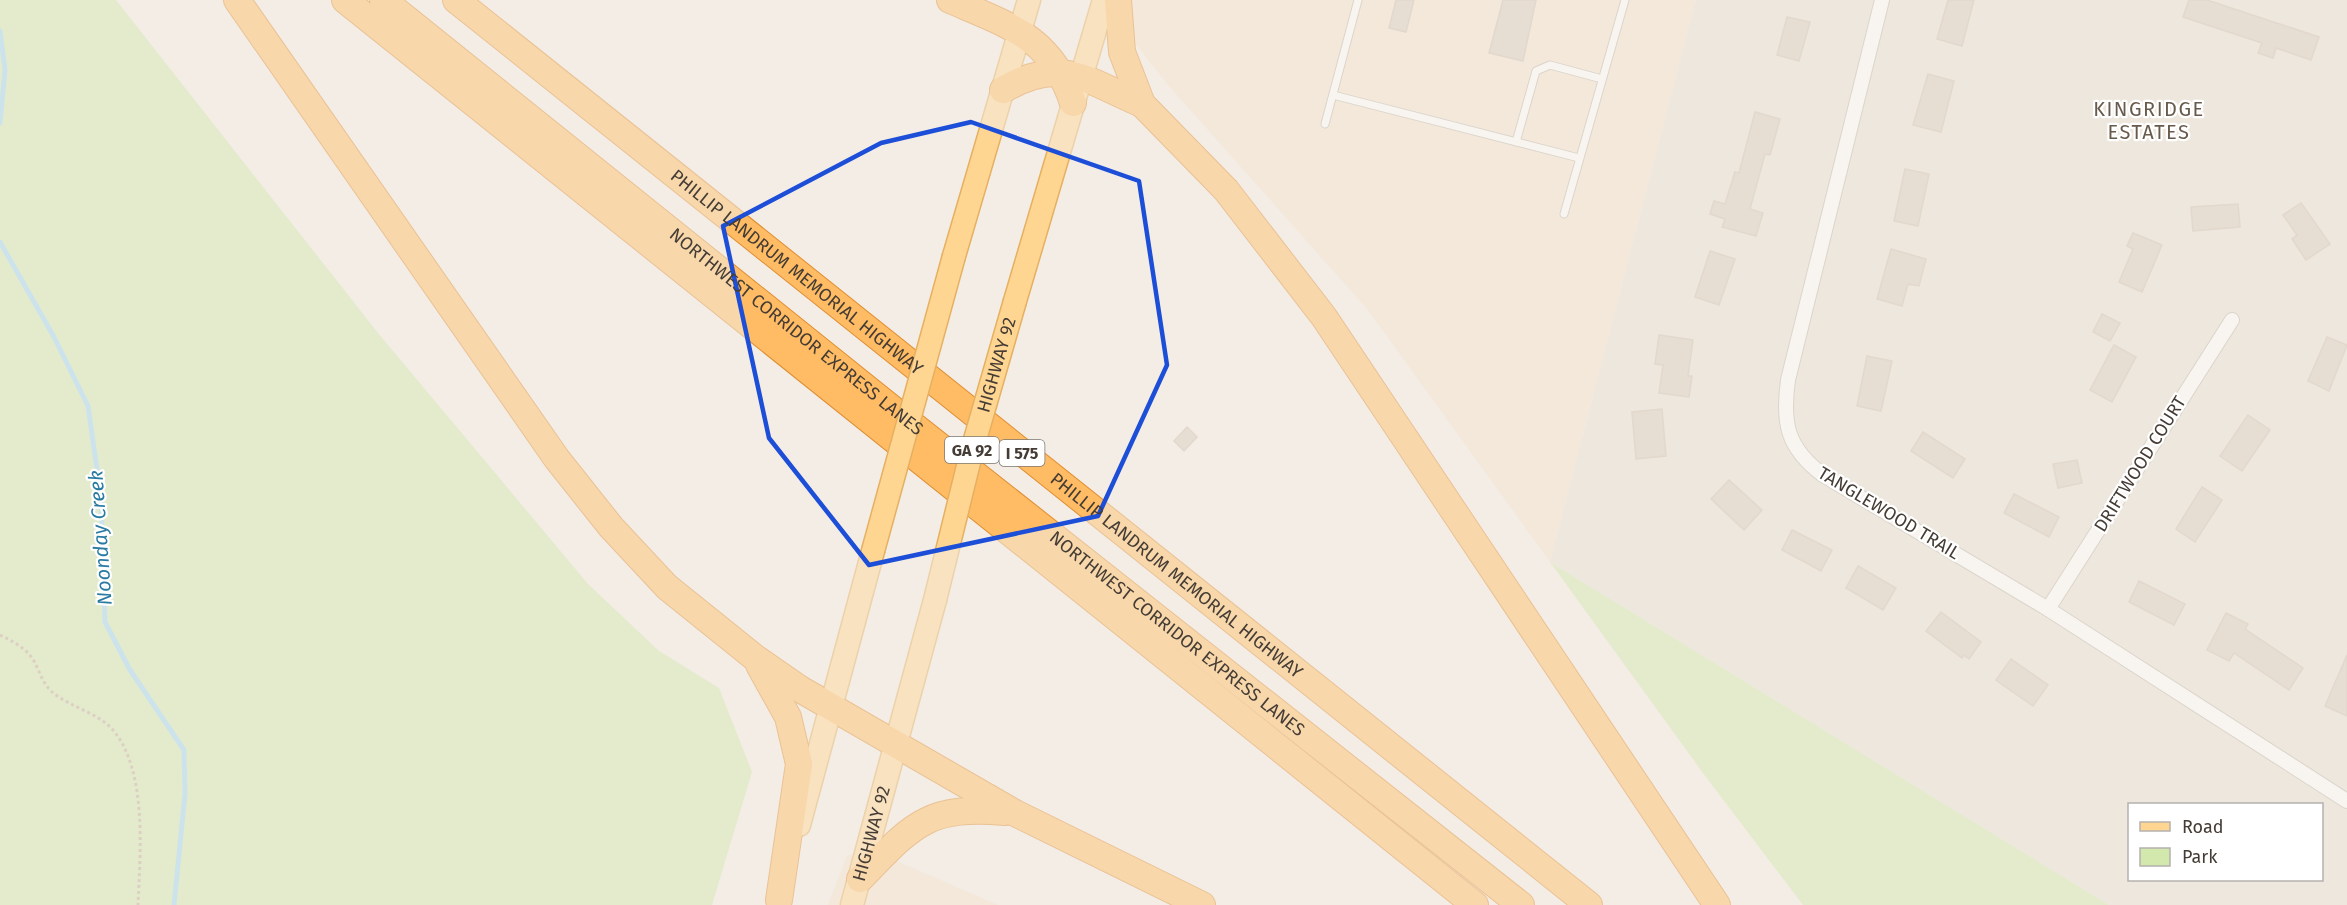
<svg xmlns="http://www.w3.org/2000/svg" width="2347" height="905" font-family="'Fira Sans',sans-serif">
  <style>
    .residential { fill: #e7dfd3; fill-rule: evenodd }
    .commercial { fill: #f5e2cf }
    .green { fill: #d3e8ad }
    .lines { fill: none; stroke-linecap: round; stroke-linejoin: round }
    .stream { stroke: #a0d8f1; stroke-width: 5 }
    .building { fill: #d7cbbd; stroke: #cfbfae; stroke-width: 1.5 }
    .service-casing { stroke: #c1b7ab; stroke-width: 9 }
    .minor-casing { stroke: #c1b7ab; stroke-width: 16 }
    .primary-casing { stroke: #e5b061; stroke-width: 25 }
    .motorway-casing { stroke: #df8e33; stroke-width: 28 }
    .path { stroke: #c0ae99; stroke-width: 3; stroke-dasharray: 3 3; stroke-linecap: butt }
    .service { stroke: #fff; stroke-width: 7 }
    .minor { stroke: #fff; stroke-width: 14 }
    .primary { stroke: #ffd592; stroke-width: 22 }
    .motorway { stroke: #ffbc64; stroke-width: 26 }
    .primary-bridge-casing { stroke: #e5b061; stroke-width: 25; stroke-linecap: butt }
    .primary-bridge { stroke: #ffd592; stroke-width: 22 }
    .marked { fill: none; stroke: #1d4ed8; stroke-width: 4.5; stroke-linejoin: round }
    .labels { text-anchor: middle; stroke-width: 4.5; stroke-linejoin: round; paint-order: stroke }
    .shield { fill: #fff; stroke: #7d7772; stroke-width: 1.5 }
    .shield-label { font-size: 16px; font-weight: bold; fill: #453d35 }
    .street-label { font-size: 18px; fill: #453d35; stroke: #fff }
    .neighbourhood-label { font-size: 20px; letter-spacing: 1.5px; fill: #685a4c; stroke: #fff }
    .water-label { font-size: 20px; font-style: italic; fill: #2a7ba2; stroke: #fff }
  </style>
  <rect width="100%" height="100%" fill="#f3ede5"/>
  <path class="residential" d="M1696 0H2347V905H2109L1550 562ZM2130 804H2322V880H2130Z"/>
  <g class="commercial">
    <polygon points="1101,0 1696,0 1550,562 1368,310 1168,85"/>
    <polygon points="847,855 883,855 998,905 828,905"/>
  </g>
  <g class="green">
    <polygon points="0,0 116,0 378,333 588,584 659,651 719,688 752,772 712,905 0,905"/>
    <polygon points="1550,562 2109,905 1803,905 1703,773"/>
  </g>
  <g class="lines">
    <g class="stream">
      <polyline points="0,31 5,70 0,123"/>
      <polyline points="0,242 54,337 88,406 101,498 105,622 130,670 184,750 185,794 174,905"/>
    </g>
  </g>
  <g class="building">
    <polygon points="1396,0 1414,0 1406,32 1389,28"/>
    <polygon points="1503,0 1536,0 1523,61 1489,53"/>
    <polygon points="1948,0 1974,0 1962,46 1937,39"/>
    <polygon points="2189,0 2207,0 2319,37 2311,60 2276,48 2273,58 2258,53 2262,43 2183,17"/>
    <polygon points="1787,17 1810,22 1799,61 1777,55"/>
    <polygon points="1928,74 1954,81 1941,132 1913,125"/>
    <polygon points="1755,112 1780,119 1770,155 1765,154 1750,209 1763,213 1756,236 1722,227 1725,219 1710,214 1714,201 1725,204 1735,172 1739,173"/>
    <polygon points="1905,169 1929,174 1918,226 1894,221"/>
    <polygon points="2301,203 2330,244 2306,260 2292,239 2297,235 2283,215"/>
    <polygon points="2238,204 2240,227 2193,231 2191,207"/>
    <polygon points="2133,233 2162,245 2142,292 2119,282 2133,249 2127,246"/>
    <polygon points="1891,249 1926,259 1919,286 1908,284 1902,306 1877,299"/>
    <polygon points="1710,251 1735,259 1719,305 1695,297"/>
    <polygon points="2102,314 2120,323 2110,341 2093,332"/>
    <polygon points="1659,335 1693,340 1688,376 1692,376 1689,397 1659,393 1663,365 1655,364"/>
    <polygon points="2327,337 2347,345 2329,391 2308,381"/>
    <polygon points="2114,345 2136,357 2112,402 2090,390"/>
    <polygon points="1867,356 1892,361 1881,411 1857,406"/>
    <polygon points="1662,409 1666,456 1636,459 1632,412"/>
    <polygon points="2248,415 2270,430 2242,471 2220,456"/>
    <polygon points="1187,427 1197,437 1184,451 1174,441"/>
    <polygon points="1923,432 1965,459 1953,478 1911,451"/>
    <polygon points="2077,460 2082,483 2058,488 2053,464"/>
    <polygon points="1729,480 1762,510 1744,530 1711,499"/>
    <polygon points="2202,487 2222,500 2195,542 2176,529"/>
    <polygon points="2014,494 2059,517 2049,537 2004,513"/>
    <polygon points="1792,530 1832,550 1821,571 1782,550"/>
    <polygon points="1858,566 1896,588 1883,610 1846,588"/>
    <polygon points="2139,581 2185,604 2174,625 2129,602"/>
    <polygon points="1941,612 1981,642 1969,659 1964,655 1962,658 1926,631"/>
    <polygon points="2226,613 2248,624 2245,629 2303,668 2289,690 2234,653 2229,661 2207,650"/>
    <polygon points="2347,655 2347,716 2325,706"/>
    <polygon points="2011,659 2048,685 2033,706 1996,680"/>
  </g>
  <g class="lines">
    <g class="service-casing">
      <g id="service">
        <polyline points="1333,95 1579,158"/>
        <polyline points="1325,124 1358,0"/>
        <polyline points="1516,142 1536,71 1550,65 1602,79"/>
        <polyline points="1564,214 1625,0"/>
      </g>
    </g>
    <g class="minor-casing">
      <g id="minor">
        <path d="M1882 0 1788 380C1782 423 1787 448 1823 475L2048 609 2347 801"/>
        <polyline points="2048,609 2232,320"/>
      </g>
    </g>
    <g class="primary-casing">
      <g id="primary">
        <polyline points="954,256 1029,0"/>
        <polyline points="1015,301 1104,0"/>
        <polyline points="799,825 873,551"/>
        <path id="s1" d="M852 905 935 600"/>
      </g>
    </g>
    <g class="motorway-casing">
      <g id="motorway">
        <polyline points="237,0 557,459 611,527 667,587 754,657 800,689 1015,813 1202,905"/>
        <polyline points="345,0 1475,905"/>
        <path id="s2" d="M383 0 890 407 1521 905"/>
        <path id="s3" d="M456 0 1589 905"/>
        <path d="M950 0C1008 25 1052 37 1073 103"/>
        <polyline points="1118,0 1122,52 1142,104 1226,190 1324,317 1717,905"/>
        <path d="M1003 90C1061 55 1087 81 1142 104"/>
        <polyline points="759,665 788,717 799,764 779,900"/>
        <path d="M860 879C912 826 926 805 1005 812"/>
      </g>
    </g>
    <path class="path" d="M0 635C14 642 28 649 35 663 40 673 43 683 51 691 69 707 97 712 113 730 148 771 140 856 138 905"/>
    <use href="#service" class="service"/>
    <use href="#minor" class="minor"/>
    <use href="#primary" class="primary"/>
    <use href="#motorway" class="motorway"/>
    <g class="primary-bridge-casing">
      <g id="primary-bridge">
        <polyline points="873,551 954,256"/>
        <path id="s4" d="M935 600 972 450 1015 301"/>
      </g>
    </g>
    <use href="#primary-bridge" class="primary-bridge"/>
  </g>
  <path d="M0 0H2347V905H0ZM971 122 1139 181 1167 365 1098 516 869 565 769 438 723 226 881 143Z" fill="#f3ede5" fill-opacity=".55" fill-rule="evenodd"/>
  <path class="marked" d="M971 122 1139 181 1167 365 1098 516 869 565 769 438 723 226 881 143Z"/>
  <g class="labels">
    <g class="shield">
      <rect x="945" y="437" width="54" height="26" rx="4.5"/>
      <rect x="999.5" y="440" width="45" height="26" rx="4.5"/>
    </g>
    <g class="shield-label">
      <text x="972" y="456">GA 92</text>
      <text x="1022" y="459">I 575</text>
    </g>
    <g class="street-label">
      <text dy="6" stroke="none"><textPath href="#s3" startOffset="436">PHILLIP LANDRUM MEMORIAL HIGHWAY</textPath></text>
      <text dy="6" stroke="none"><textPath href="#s2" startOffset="530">NORTHWEST CORRIDOR EXPRESS LANES</textPath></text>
      <text dy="6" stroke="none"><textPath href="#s4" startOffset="243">HIGHWAY 92</textPath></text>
      <text transform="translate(2140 464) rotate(-58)" y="6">DRIFTWOOD COURT</text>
      <text transform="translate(1889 513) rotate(31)" y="6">TANGLEWOOD TRAIL</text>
      <text dy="6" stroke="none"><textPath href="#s3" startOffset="922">PHILLIP LANDRUM MEMORIAL HIGHWAY</textPath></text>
      <text dy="6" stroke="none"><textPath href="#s2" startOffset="1016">NORTHWEST CORRIDOR EXPRESS LANES</textPath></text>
      <text dy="6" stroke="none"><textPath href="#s1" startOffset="74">HIGHWAY 92</textPath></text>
    </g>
    <g class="neighbourhood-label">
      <text x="2149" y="116">KINGRIDGE<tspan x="2149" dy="23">ESTATES</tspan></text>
    </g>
    <g class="water-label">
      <text transform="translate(100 538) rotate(-94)" y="7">Noonday Creek</text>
    </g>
  </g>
  <rect x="2128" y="803" width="195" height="78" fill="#ffffff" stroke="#b5b1ae" stroke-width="1.5"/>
  <rect x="2140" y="822" width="30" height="9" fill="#ffd592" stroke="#b5b1ae" stroke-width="1.5"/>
  <text x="2182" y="833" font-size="18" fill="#453d35">Road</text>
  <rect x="2140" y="848" width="30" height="18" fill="#d3e8ad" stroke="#b5b1ae" stroke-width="1.5"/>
  <text x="2182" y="863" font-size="18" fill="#453d35">Park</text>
</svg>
